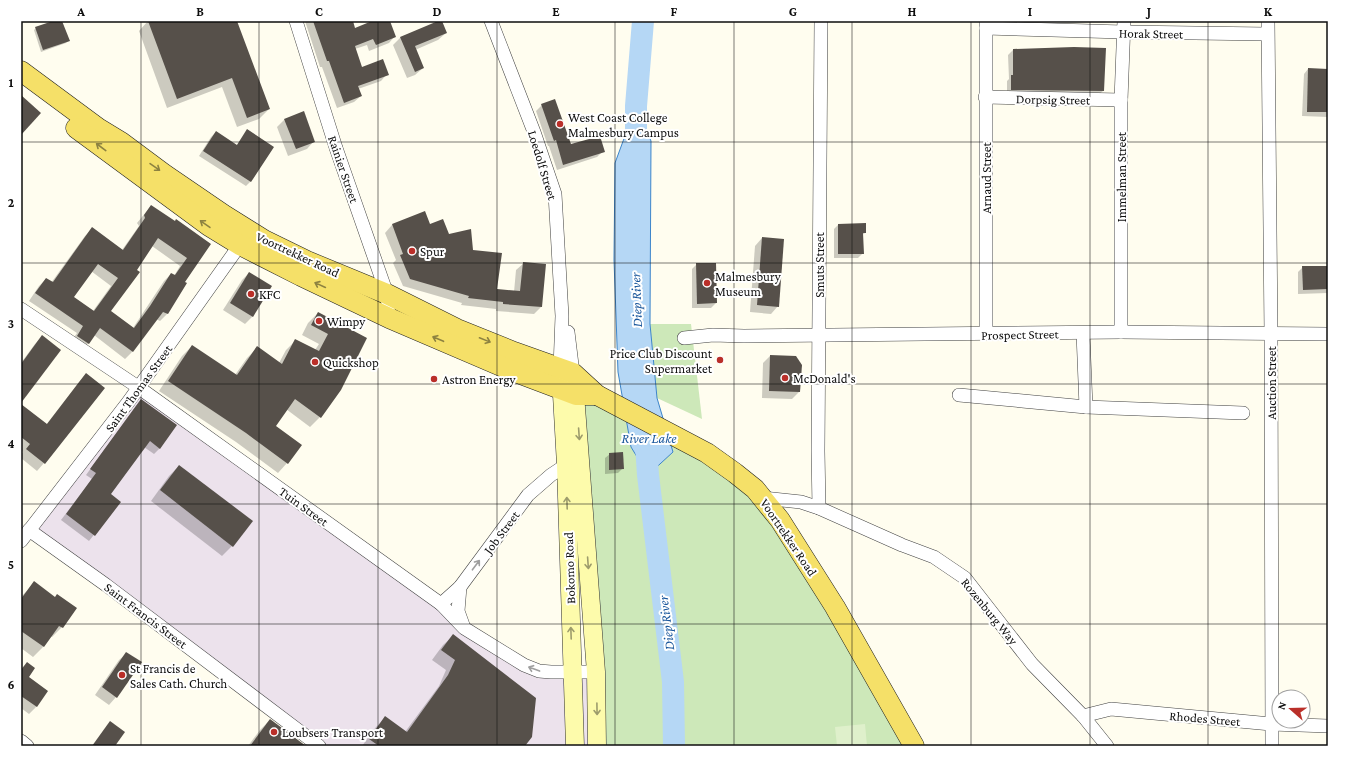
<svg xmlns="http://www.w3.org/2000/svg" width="1349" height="767" font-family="'Crimson Pro',serif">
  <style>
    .industrial { fill: #ece2ec }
    .green { fill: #cde8b9 }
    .pitch { fill: #dff0cb }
    .water { fill: #b5d7f5; stroke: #3d85ca }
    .shadow { fill: #0003; fill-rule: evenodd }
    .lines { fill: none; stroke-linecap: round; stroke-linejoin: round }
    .river { stroke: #b5d7f5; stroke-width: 22 }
    .building { fill: #56504a; fill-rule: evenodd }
    .street-casing { stroke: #414141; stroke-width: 14 }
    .secondary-casing { stroke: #303030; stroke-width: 19 }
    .primary-casing { stroke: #1f1f1f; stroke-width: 21 }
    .street { stroke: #fff; stroke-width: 13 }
    .secondary { stroke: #fdfbab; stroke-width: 18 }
    .primary { stroke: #f5e068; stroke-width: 20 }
    .oneway { stroke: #8d8240 }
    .oneway2 { stroke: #9d9c6c }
    .oneway3 { stroke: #9f9f9f }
    .grid { fill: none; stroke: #0e0e0e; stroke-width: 1; stroke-opacity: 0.55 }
    .poi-dot { fill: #ba2f29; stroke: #fff; stroke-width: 1.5 }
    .labels { text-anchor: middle; stroke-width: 4; stroke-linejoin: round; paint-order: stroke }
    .street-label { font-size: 13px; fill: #0e0e0e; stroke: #fff }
    .poi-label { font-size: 13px; fill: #0e0e0e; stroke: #fff; text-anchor: start }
    .water-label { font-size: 14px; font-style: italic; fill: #1a579c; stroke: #fff }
    .neatline { fill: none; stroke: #0e0e0e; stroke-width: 1.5 }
    .grid-label { font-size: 13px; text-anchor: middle; font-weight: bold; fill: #0e0e0e }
  </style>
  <rect width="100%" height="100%" fill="#fffdef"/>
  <polygon class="industrial" points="138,387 524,665 596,672 597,746 319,746 29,530"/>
  <g class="green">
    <polygon points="650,324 691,324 702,419 657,398"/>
    <polygon points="576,395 744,481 914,746 597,746"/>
  </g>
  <polygon class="pitch" points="865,724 867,746 837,746 835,727"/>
  <polygon class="water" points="636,106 651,141 650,324 657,398 673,452 648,475 631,447 618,372 614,260 615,163"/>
  <g class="shadow">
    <polygon points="56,21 61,21 68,41 66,43 41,52 34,30 36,28"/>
    <polygon points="148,21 236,21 269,109 259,119 237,127 222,87 167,108 139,31"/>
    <polygon points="305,21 352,21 354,30 375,21 389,21 395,36 389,43 369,51 367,45 355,49 361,68 387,74 381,81 358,89 361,96 354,102 337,108 322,67 320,67"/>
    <polygon points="441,21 446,33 438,40 415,50 423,68 415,75 407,78 393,45 401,37"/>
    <polygon points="1013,50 1103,91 1098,95 1007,94 1007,81 1009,79 1008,55"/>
    <polygon points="1308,69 1328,70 1328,117 1302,116 1304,74"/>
    <polygon points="542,105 570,146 603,151 597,157 557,170 549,146 548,146 536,111"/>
    <polygon points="284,120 314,141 307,149 288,156 277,127"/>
    <polygon points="248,130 273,147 250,182 246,186 199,156 211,137 216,132 236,146"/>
    <path d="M151 206 210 244 184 282 186 283 167 314 160 321 156 319 132 352 125 359 94 335 89 343 81 350 70 343 77 333 29 301 39 286 46 279 51 283 85 236 92 229 122 250 139 226 137 223ZM152 246 180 266 174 276 171 274 164 281 133 328 110 311ZM91 271 111 286 93 311 72 297Z"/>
    <polygon points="425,213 429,225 448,235 472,250 496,290 514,292 516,270 524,263 541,307 534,314 496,311 496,309 461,305 462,303 403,286 393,263 396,260 385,233 392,225"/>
    <polygon points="838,225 865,233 862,235 863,253 858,258 834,258 834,229"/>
    <polygon points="762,238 778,306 771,314 750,312 755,246"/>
    <polygon points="697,264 716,303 711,308 692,308 692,269"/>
    <polygon points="1303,267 1328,267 1328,293 1298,294 1298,272"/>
    <polygon points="249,273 271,287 252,317 245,324 223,310 242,280"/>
    <polygon points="318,313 366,338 320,417 310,427 286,409 274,426 287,463 278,473 236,442 159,391 182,356 192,346 235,375 247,358 257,348 279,363 286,350 296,340 315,350 319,344 302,335 308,323"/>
    <polygon points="42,337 21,401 21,363 35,344"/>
    <polygon points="770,356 796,357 799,392 792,399 762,398 763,363"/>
    <polygon points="86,375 44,463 37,471 21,458 21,455 23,452 21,450 21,405 46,425 79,382"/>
    <polygon points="141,400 160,448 154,454 144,447 109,494 120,502 89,541 61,520 92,479 86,475 136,406"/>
    <polygon points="610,454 623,468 618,473 605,474 605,458"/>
    <polygon points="179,466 232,546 222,556 151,501 169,476"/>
    <polygon points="34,583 62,627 52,637 50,636 43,647 33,657 21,648 21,597"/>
    <polygon points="453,636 524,746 362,746 376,727 385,718 405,732 439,686 446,670 432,660 443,645"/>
    <polygon points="127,653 116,697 109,705 95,695 119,660"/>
    <polygon points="27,663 28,677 47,691 36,707 29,714 21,708 21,669"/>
    <polygon points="270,720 304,746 248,746 260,730"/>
  </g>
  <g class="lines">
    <g class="river">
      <polyline points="636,135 636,106 643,21"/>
      <polyline points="646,445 648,475 673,682 674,746"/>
    </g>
  </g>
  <g class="building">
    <polygon points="53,21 62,21 70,41 43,50 35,27"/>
    <polygon points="148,21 237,21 270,109 247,118 232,78 177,99"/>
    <polygon points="313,21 353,21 355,28 372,21 390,21 396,37 376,45 373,39 355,46 362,67 383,59 389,75 358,86 362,96 344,103 329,61 327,61"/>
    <polygon points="438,21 442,21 447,33 415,46 424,68 415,72 400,37"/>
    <polygon points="1074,47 1106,48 1104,91 1011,90 1011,75 1013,75 1013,49"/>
    <polygon points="1308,68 1328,69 1328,112 1307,112"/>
    <polygon points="21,95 41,113 21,135"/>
    <polygon points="555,99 571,144 600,136 605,152 563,165 556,140 554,141 541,104"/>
    <polygon points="304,111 315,142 296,149 284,119"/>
    <polygon points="247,129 274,147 251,182 203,151 216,131 237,145"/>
    <path d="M151 205 175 221 176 219 211 244 185 282 187 283 168 314 163 312 133 352 100 328 89 344 77 336 83 326 35 293 46 278 53 282 92 227 123 250 145 218 144 215ZM158 238 187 258 175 275 171 273 150 306 134 328 111 311 140 272 137 270ZM98 264 118 278 94 311 74 297Z"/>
    <polygon points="425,211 430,224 443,219 449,234 471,229 473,250 502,253 497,289 520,291 523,262 546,264 542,307 503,304 503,302 468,298 469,296 410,279 400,255 403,254 392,224"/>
    <polygon points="866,223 866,233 863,233 864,254 838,254 838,224"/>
    <polygon points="762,237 784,239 779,307 757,305"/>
    <polygon points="696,263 716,263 717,303 697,304"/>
    <polygon points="1302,266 1328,266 1328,289 1303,290"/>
    <polygon points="249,272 272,286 253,317 230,303"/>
    <polygon points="318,312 367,338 341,390 321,418 295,399 276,426 302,445 288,464 246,433 168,381 192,345 237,375 257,346 282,364 295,339 319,351 328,334 311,325"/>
    <polygon points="42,335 61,350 21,403 21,364"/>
    <polygon points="770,355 796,356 802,365 800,392 769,391"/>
    <polygon points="86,373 105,388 45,464 26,449 30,444 21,437 21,404 47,424"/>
    <polygon points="141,399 177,425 160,449 150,441 111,494 121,502 95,536 66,514 96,473 90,469"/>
    <polygon points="623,452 624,469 609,470 609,453"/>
    <polygon points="179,465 253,521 233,547 160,490"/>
    <polygon points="34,581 55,597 57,594 77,608 63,628 59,626 44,647 21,631 21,599"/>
    <polygon points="453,634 536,698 532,737 525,746 379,746 369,739 385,716 407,732 448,675 455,660 441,650"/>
    <polygon points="126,652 142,662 117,698 102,687"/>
    <polygon points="27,662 35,668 29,677 48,691 37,707 21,696 21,670"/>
    <polygon points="270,719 306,746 250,746"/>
    <polygon points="110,721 125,732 115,746 92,746"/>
  </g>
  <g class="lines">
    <g class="street-casing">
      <g id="street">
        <polyline points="296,21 336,148 387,294 389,318"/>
        <polyline points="491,21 534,132 555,194 562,316 560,368"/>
        <polyline points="986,21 986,334"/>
        <polyline points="1268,21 1271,334 1272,746"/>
        <polyline points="986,28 1123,32 1267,34"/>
        <polyline points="985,97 1121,100"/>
        <polyline points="21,309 138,387 441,604 464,628 524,665 539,671 551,672 596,672"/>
        <polyline points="568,332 573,373"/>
        <polyline points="1121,332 1121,100 1124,21"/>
        <polyline points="1083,333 1086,407"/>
        <polyline points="684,338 713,335 744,336 1121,332 1328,334"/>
        <polyline points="959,395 1086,407 1243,413"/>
        <polyline points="763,498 801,502 819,508 902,545 934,557 965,578 1032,664 1083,716 1107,746"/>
        <polyline points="819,508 818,451 821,21"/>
        <polyline points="29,530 106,585 319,746"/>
        <polyline points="21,541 129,401 244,239"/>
        <polyline points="460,587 458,611 463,625"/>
        <polyline points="441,604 460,587 528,495 551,475 566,465"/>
        <polyline points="1083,716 1111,709 1271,724 1328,726"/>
        <polyline points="21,741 27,746"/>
      </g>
    </g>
    <g class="secondary-casing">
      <g id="secondary">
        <polyline points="561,377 566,465 575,746"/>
        <polyline points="574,381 596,672 597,746"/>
      </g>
    </g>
    <g class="primary-casing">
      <g id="primary">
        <polyline points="21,71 98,128 121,142 164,174 224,215 264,240 307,261 387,294 457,329 514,352 573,373 597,395 707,453 735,473 755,489 780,520 835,607 914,746"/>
        <polyline points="76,128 209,226 240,245 301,276 389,318 515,372 576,395 597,395"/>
      </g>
    </g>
    <use href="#street" class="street"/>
    <use href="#secondary" class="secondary"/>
    <use href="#primary" class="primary"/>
  </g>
  <defs><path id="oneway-shaft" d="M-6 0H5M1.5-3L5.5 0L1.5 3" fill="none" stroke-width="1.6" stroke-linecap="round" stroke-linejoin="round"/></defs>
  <g class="oneway">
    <use href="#oneway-shaft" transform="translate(101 147) rotate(-143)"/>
    <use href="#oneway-shaft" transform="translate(155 167) rotate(35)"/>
    <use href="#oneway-shaft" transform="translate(205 224) rotate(-145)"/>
    <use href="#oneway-shaft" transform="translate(320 285) rotate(-155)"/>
    <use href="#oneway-shaft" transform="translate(438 339) rotate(-157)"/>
    <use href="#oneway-shaft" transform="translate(485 340) rotate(22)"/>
  </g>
  <g class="oneway2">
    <use href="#oneway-shaft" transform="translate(579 434) rotate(86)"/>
    <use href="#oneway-shaft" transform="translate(567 503) rotate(-92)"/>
    <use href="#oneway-shaft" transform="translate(588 563) rotate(86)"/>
    <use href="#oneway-shaft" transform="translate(571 633) rotate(-92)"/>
    <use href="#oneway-shaft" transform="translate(597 709) rotate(89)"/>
  </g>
  <g class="oneway3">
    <use href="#oneway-shaft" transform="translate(476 565) rotate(-53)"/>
    <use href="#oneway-shaft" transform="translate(534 669) rotate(-160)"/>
  </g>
  <path class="grid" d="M141 21V746M259 21V746M378 21V746M497 21V746M615 21V746M734 21V746M852 21V746M971 21V746M1090 21V746M1208 21V746M21 142H1328M21 263H1328M21 384H1328M21 504H1328M21 624H1328"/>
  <g class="poi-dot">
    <circle cx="560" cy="124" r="4"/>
    <circle cx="412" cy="251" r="4"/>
    <circle cx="707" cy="283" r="4"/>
    <circle cx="251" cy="294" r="4"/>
    <circle cx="319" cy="321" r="4"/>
    <circle cx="720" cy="360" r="4"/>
    <circle cx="315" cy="362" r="4"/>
    <circle cx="785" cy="378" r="4"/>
    <circle cx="434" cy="379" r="4"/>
    <circle cx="122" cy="675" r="4"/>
    <circle cx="274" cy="732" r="4"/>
  </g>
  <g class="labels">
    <g class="street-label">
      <text transform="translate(1151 33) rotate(1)" y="5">Horak Street</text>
      <text transform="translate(1053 99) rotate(1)" y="5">Dorpsig Street</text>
      <text transform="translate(543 165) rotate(73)" y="5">Loedolf Street</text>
      <text transform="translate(344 169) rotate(71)" y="5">Rainier Street</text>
      <text transform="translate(1121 177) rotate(-90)" y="5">Immelman Street</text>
      <text transform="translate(986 178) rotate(-90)" y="5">Arnaud Street</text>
      <text transform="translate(298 254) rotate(25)" y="5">Voortrekker Road</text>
      <text transform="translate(819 265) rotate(-90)" y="5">Smuts Street</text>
      <text transform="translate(1020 334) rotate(-1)" y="5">Prospect Street</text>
      <text transform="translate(1271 383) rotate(-90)" y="5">Auction Street</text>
      <text transform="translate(138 388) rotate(-54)" y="5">Saint Thomas Street</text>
      <text transform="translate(304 506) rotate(36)" y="5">Tuin Street</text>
      <text transform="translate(501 532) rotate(-53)" y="5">Job Street</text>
      <text transform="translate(789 537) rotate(56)" y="5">Voortrekker Road</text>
      <text transform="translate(569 568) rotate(-92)" y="5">Bokomo Road</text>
      <text transform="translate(990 611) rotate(51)" y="5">Rozenburg Way</text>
      <text transform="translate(146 615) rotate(37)" y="5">Saint Francis Street</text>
      <text transform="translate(1205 718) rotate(5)" y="5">Rhodes Street</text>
    </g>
    <g class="poi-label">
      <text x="568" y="122">West Coast College<tspan x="568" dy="15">Malmesbury Campus</tspan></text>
      <text x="420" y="256">Spur</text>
      <text x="715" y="281">Malmesbury<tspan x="715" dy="15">Museum</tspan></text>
      <text x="259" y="299">KFC</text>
      <text x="327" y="326">Wimpy</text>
      <text x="712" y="358" text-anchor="end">Price Club Discount<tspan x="712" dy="15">Supermarket</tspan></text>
      <text x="323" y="367">Quickshop</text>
      <text x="793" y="383">McDonald's</text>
      <text x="442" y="384">Astron Energy</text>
      <text x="130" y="673">St Francis de<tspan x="130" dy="15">Sales Cath. Church</tspan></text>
      <text x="282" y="737">Loubsers Transport</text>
    </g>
    <g class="water-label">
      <text transform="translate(636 300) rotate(-92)" y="5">Diep River</text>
      <text x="649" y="443">River Lake</text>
      <text transform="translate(666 623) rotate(-97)" y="5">Diep River</text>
    </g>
  </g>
  <rect width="1349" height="767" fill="none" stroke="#ffffff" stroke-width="44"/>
  <g transform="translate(1291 709) rotate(290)"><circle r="19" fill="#ffffff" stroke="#9f9f9f"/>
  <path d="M0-3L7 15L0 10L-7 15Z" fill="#ba2f29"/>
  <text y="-6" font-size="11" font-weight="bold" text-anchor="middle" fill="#0e0e0e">N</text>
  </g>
  <rect x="22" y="22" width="1305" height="723" class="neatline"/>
  <g class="grid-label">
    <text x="81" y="16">A</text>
    <text x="200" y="16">B</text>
    <text x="319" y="16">C</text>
    <text x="437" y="16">D</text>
    <text x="556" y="16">E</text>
    <text x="674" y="16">F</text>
    <text x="793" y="16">G</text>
    <text x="912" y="16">H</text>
    <text x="1030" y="16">I</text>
    <text x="1149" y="16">J</text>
    <text x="1268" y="16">K</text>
    <text x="11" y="87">1</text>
    <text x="11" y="207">2</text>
    <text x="11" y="328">3</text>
    <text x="11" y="448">4</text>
    <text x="11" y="569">5</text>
    <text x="11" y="689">6</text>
  </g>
</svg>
